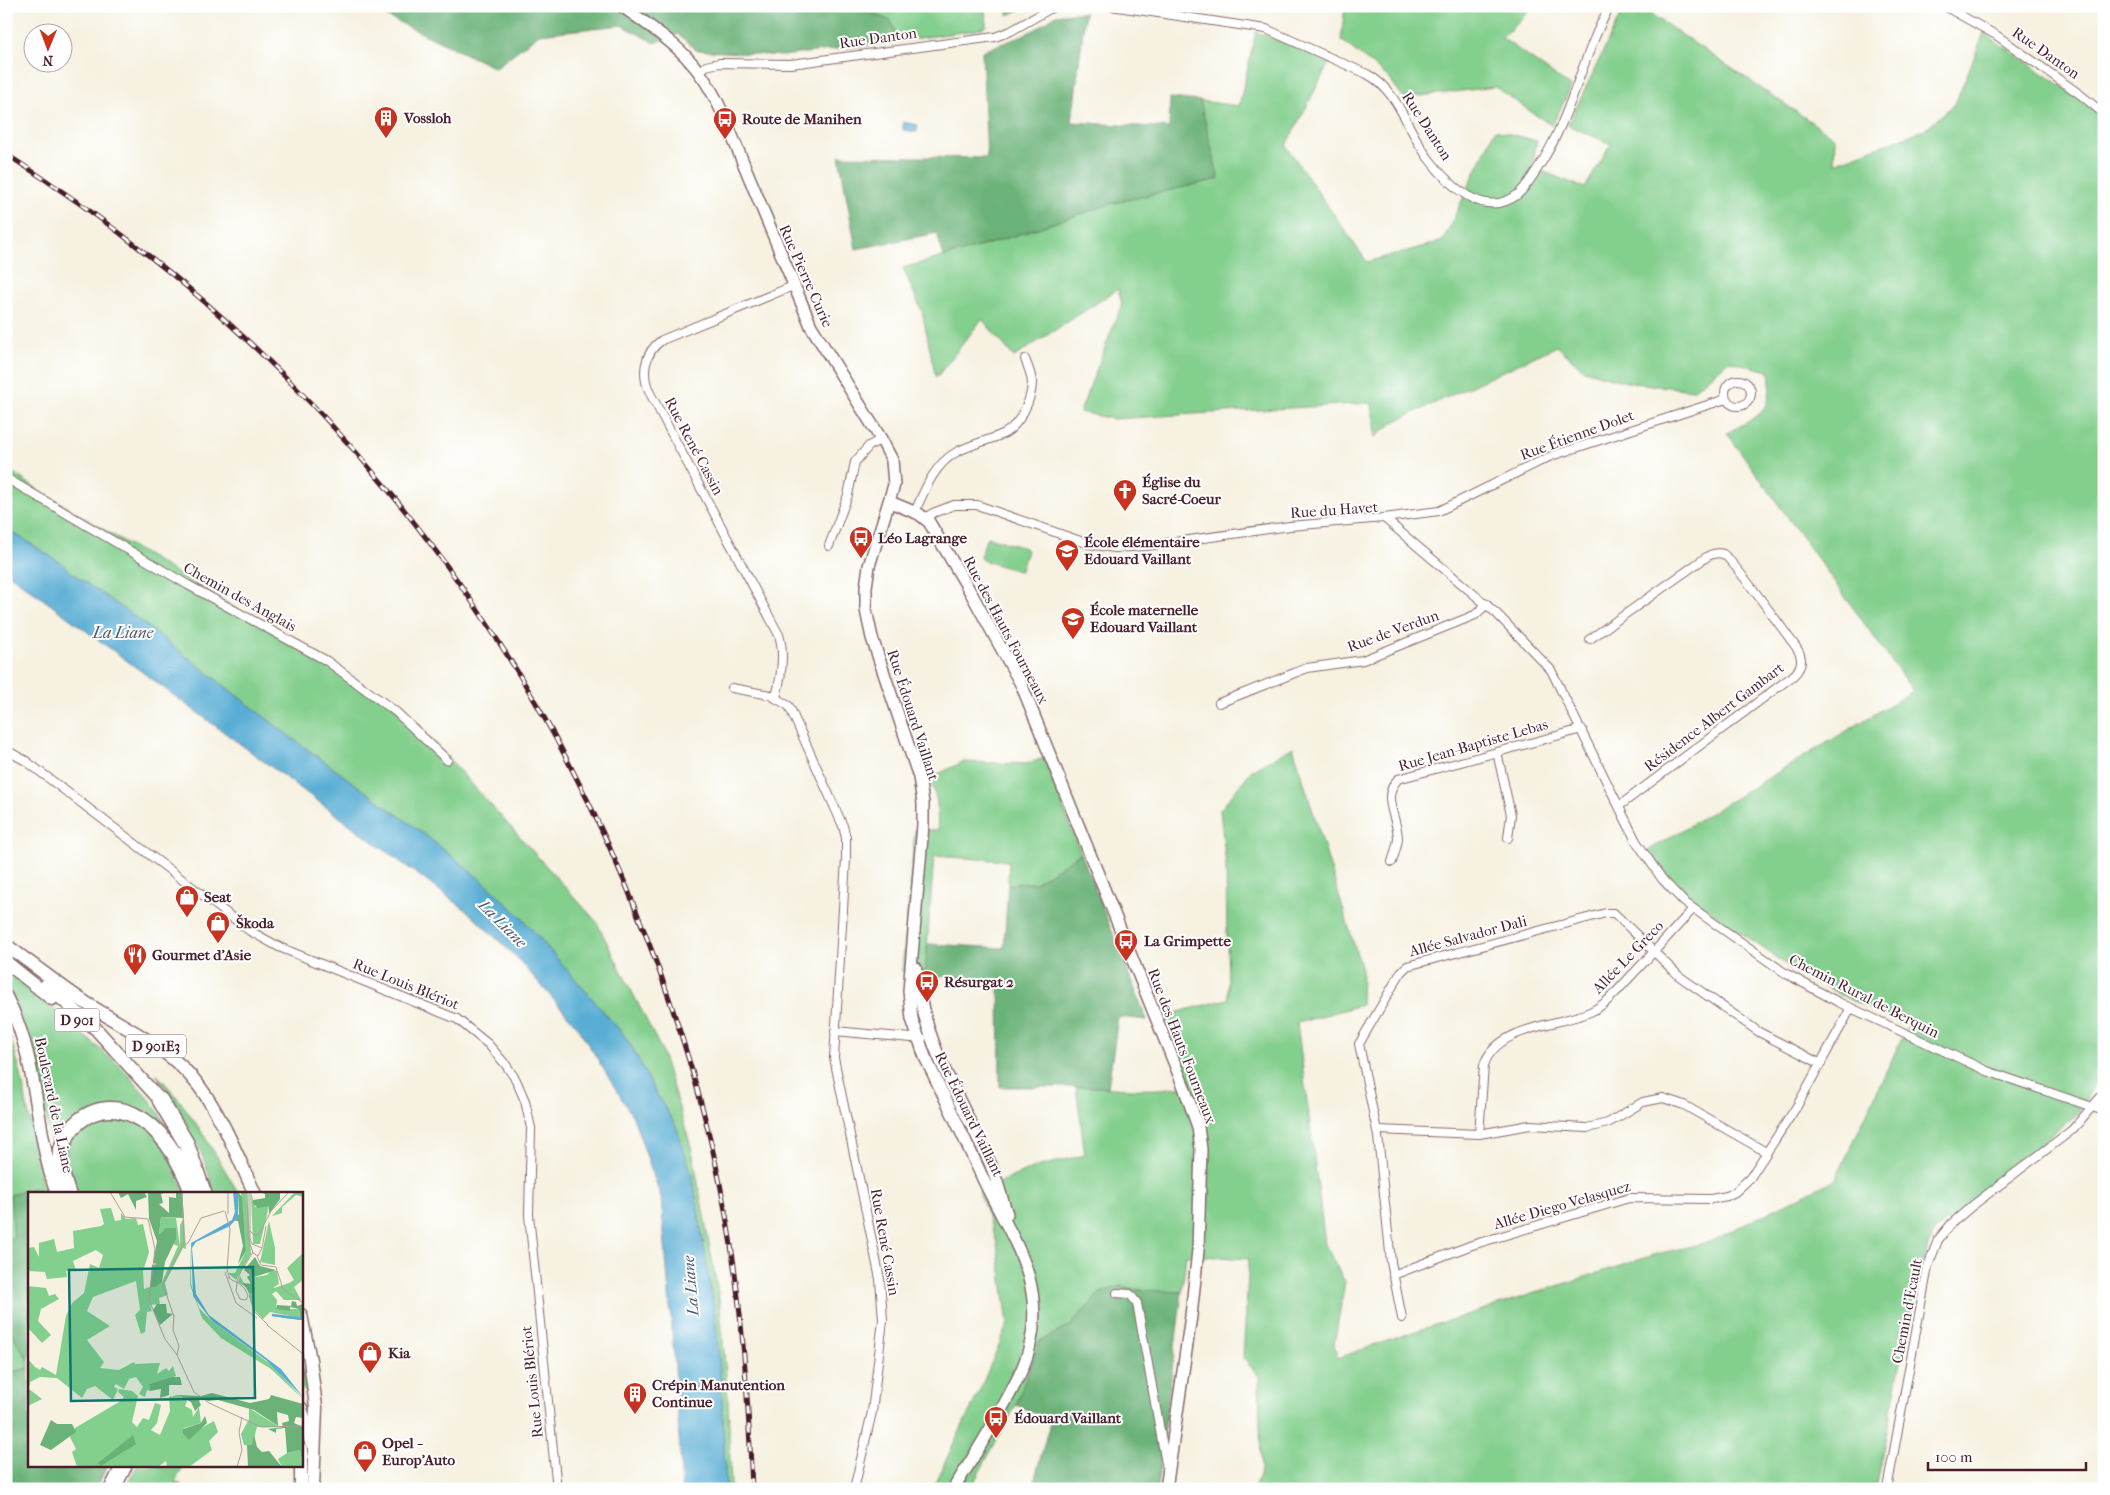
<svg xmlns="http://www.w3.org/2000/svg" width="2110" height="1495" font-family="'IM FELL French Canon',serif">
  <style>
    .green { fill: #83cf8d; stroke: #66775c }
    .forest { fill: #6ab278; stroke: #5a6852 }
    .water { fill: #58add4; stroke: #516680 }
    .lines { fill: none; stroke-linecap: round; stroke-linejoin: round }
    .street-casing { stroke: #86686a; stroke-width: 10 }
    .secondary-casing { stroke: #86686a; stroke-width: 14 }
    .primary-casing { stroke: #86686a; stroke-width: 15 }
    .highway-casing { stroke: #86686a; stroke-width: 18 }
    .street { stroke: #fff; stroke-width: 8 }
    .secondary { stroke: #fff; stroke-width: 11 }
    .primary { stroke: #fff; stroke-width: 12 }
    .highway { stroke: #fff; stroke-width: 15 }
    .rail-casing { stroke: #4a1f2b; stroke-width: 5 }
    .rail { stroke: #fff; stroke-width: 3; stroke-dasharray: 9; stroke-linecap: butt }
    .labels { text-anchor: middle; stroke-width: 4; stroke-linejoin: round; paint-order: stroke }
    .shield { fill: #fff; stroke: #80626b; stroke-width: 1 }
    .shield-label { font-size: 14px; font-weight: bold; fill: #4a1f2b }
    .street-label { font-size: 15px; fill: #4a1f2b; stroke: #fff }
    .poi-label { font-size: 15px; font-weight: bold; fill: #4a1f2b; stroke: #fff; text-anchor: start }
    .water-label { font-size: 16px; font-style: italic; fill: #50586f; stroke: #fff }
    .inset-river { fill: none; stroke: #58add4; stroke-width: 2.5 }
    .inset-road { fill: none; stroke: #b19d98; stroke-width: 1 }
    .view { fill: #0f766e; fill-opacity: 0.15; stroke: #0f766e; stroke-width: 2.5 }
    .inset-edge { fill: none; stroke: #4a1f2b; stroke-width: 2.5 }
  </style>
  <rect width="100%" height="100%" fill="#fff"/>
  <filter id="ink" filterUnits="userSpaceOnUse"><feTurbulence type="fractalNoise" baseFrequency=".02" numOctaves="2"/><feDisplacementMap in="SourceGraphic" scale="10" xChannelSelector="R" yChannelSelector="G"/><feConvolveMatrix kernelMatrix="1 2 1 2 8 2 1 2 1" color-interpolation-filters="sRGB"/></filter>
  <filter id="wash" filterUnits="userSpaceOnUse"><feTurbulence type="fractalNoise" baseFrequency=".0096" numOctaves="4" result="noise"/><feDisplacementMap in="SourceGraphic" scale="20" xChannelSelector="R" yChannelSelector="G"/><feGaussianBlur stdDeviation="1.12" result="paint"/><feColorMatrix in="noise" values="0 0 0 0 0 0 0 0 0 0 0 0 0 0 0 0 0 1.4 0 .05"/><feComposite in="paint" operator="in"/></filter>
  <g filter="url(#wash)">
    <rect width="100%" height="100%" fill="#f6f1e0"/>
    <g class="green">
      <polygon points="853,6 985,6 986,26 976,30 899,41 891,21"/>
      <polygon points="1007,6 1028,6 1008,15"/>
      <polygon points="1345,6 1534,6 1502,38 1571,87 1552,126 1495,87 1404,98 1388,77 1341,40"/>
      <path d="M1627 6H1639L1835 138 1834 163 1924 130 1955 104 1984 33 2091 106 2104 122V1064L2089 1095 2076 1115 1934 1232 1920 1270 1875 1489H1254L1261 1470 1259 1376 1243 1358 1249 1259 1186 1255 1182 1292 1139 1290 1121 1286 1100 1293 1070 1326 1040 1341 1016 1405 970 1489H932L979 1392 1008 1324 997 1243 979 1191 1036 1167 1085 1155 1076 1086C1114 1087 1154 1094 1191 1084L1163 1016 1228 999 1226 865 1220 810 1251 771 1293 747 1362 970 1361 1005 1297 1023 1325 1244 1345 1282 1334 1344 1338 1358 1413 1332 1657 1254 1709 1242 1836 1179 1908 1025 1851 1000 1791 968 1677 888 1649 850 1913 691 1727 433C1760 415 1774 413 1769 371L1729 361 1693 390 1626 382 1584 370 1557 346 1394 422 1375 437 1372 403 1113 419 1080 412 1122 304 1118 289 1014 357 982 319 936 378 922 311 903 268 989 244 1114 203 1218 179 1200 101 1239 106 1256 32 1330 61 1286 146 1367 262 1443 241 1495 130 1537 141 1532 167 1585 188 1611 144 1568 125 1621 14Z"/>
      <polygon points="6,468 43,493 378,694 405,714 428,736 596,921 661,1049 692,1150 719,1298 728,1398 731,1489 726,1489 721,1380 715,1316 693,1179 676,1126 654,1090 633,1049 623,1034 521,917 485,883 424,834 289,736 134,616 72,573 61,563 6,528"/>
      <polygon points="988,537 1025,548 1027,551 1021,570 1018,571 982,560 980,557 986,539"/>
      <polygon points="1044,758 1081,853 1035,883 1008,884 1009,861 934,856 925,974 902,971 915,830 938,830 937,802 930,778 963,762 1026,764"/>
      <polygon points="6,968 121,1067 151,1101 176,1140 168,1154 186,1194 78,1194 68,1166 53,1153 32,1048 6,980"/>
      <polygon points="6,1023 20,1070 42,1183 47,1194 41,1194 37,1186 10,1195 14,1238 6,1239"/>
      <path d="M156 1074C188 1105 216 1155 239 1194H214C204 1149 182 1111 156 1074Z"/>
      <polygon points="6,1324 29,1361 29,1368 6,1373"/>
      <polygon points="301,1362 309,1396 301,1387"/>
      <polygon points="137,1466 184,1466 175,1481 187,1489 125,1489"/>
    </g>
    <g class="forest">
      <polygon points="365,6 597,6 606,13 614,6 853,6 891,21 899,41 783,56 696,50 678,34 655,43 622,25 539,34 495,68"/>
      <polygon points="1072,13 1085,13 1072,122 1169,128 1170,98 1200,101 1219,179 1114,203 989,244 944,257 937,233 856,249 839,156 987,158 982,51 1012,40 1036,29 1056,15"/>
      <polygon points="1081,853 1147,1020 1118,1017 1108,1087 1000,1087 999,983 925,974 928,944 1004,948 1008,884 1035,883"/>
      <polygon points="37,1186 41,1194 29,1194 29,1302 26,1304 29,1309 29,1361 6,1324 6,1290 16,1287 6,1280 6,1239 14,1237 10,1195"/>
      <polygon points="1121,1286 1139,1290 1182,1292 1157,1489 1032,1489 1051,1419 1016,1405 1040,1341 1070,1326 1100,1293"/>
      <polygon points="29,1368 29,1466 107,1466 96,1489 6,1489 6,1373"/>
    </g>
    <g class="water">
      <polygon points="903,122 918,125 917,132 903,130"/>
      <polygon points="6,528 61,563 72,573 134,616 289,736 424,834 485,883 521,917 623,1034 633,1049 654,1090 676,1126 693,1179 715,1316 721,1379 726,1489 682,1489 675,1367 661,1197 633,1117 577,1026 517,958 466,910 6,572"/>
    </g>
  </g>
  <g filter="url(#ink)">
    <g class="lines">
      <g class="street-casing">
        <g id="street">
          <path d="M1111 6 1266 29 1367 74C1400 92 1407 131 1429 159 1448 184 1483 220 1517 195 1526 188 1531 178 1538 168 1571 119 1581 58 1610 6"/>
          <polyline points="1944,6 1996,35 2081,95 2104,114"/>
          <polyline points="701,71 706,66 719,63 791,64 995,37 1011,31 1055,6"/>
          <circle cx="1738" cy="393" r="13"/>
          <polyline points="6,478 188,585 327,661 396,712 447,760"/>
          <path d="M915 512C924 491 934 465 955 453 970 444 989 441 1005 433 1020 424 1031 401 1032 384 1032 375 1028 367 1025 359"/>
          <polyline points="925,518 933,513 954,505 977,505 1089,544 1115,548 1146,546 1290,526 1384,518 1496,613 1551,670 1636,841 1662,879 1684,902 1785,973 1838,1002 1987,1071 2104,1111"/>
          <polyline points="1384,518 1439,511 1551,456 1726,399"/>
          <polyline points="829,546 848,495 855,462 869,446 881,439"/>
          <path d="M1590 639 1708 556C1712 554 1718 552 1723 554 1732 558 1786 634 1796 647 1803 657 1803 666 1794 675L1619 806"/>
          <polyline points="732,688 770,695 789,706 843,826 846,838 846,859 834,1058 880,1279 883,1320 872,1412 854,1489"/>
          <path d="M776 697C781 678 785 654 779 635L650 393C641 375 644 352 662 340L793 286"/>
          <polyline points="1219,703 1307,668 1363,660 1475,615 1487,604"/>
          <polyline points="6,750 26,761 250,931 279,947 457,1019 488,1044 506,1065 516,1080 525,1101 531,1128 529,1215 557,1489"/>
          <polyline points="1497,752 1511,815 1508,838"/>
          <path d="M1392 862C1394 855 1397 847 1398 839 1398 817 1380 798 1398 779L1582 729"/>
          <polyline points="835,1031 922,1039"/>
          <polyline points="1377,1130 1479,1134 1530,1125 1587,1128 1608,1123 1643,1102 1663,1098 1684,1105 1766,1152"/>
          <path d="M1479 1134 1484 1065C1497 1026 1557 1026 1590 1012 1606 1005 1619 989 1630 977 1652 954 1672 932 1693 909"/>
          <polyline points="1393,1275 1472,1245 1629,1198 1711,1199 1727,1196 1735,1192 1750,1178 1797,1106 1851,1008"/>
          <polyline points="1117,1293 1130,1294 1137,1303 1167,1469"/>
          <polyline points="1402,1318 1391,1262 1378,1136 1359,1044 1401,972 1407,966 1606,913 1614,913 1679,976 1759,1032 1821,1064"/>
          <polyline points="1887,1489 1928,1266 1938,1240 1952,1223 1972,1206 2072,1130 2104,1093"/>
        </g>
      </g>
      <g class="secondary-casing">
        <g id="secondary">
          <path d="M622 6C670 41 698 57 723 114L811 326 881 439 892 460 894 485 869 566 866 587V610L872 638 919 777 923 803V825L909 991 912 1019 925 1057C945 1098 965 1139 984 1181 1011 1237 1047 1282 1029 1349 1023 1372 1010 1393 999 1414 984 1439 970 1464 953 1489"/>
          <polyline points="890,502 919,514 929,522 971,593 1022,686 1184,1087 1198,1127 1201,1149 1198,1250 1191,1316 1166,1489"/>
          <path d="M916 968C921 1039 961 1100 990 1163 997 1179 1001 1197 1007 1214"/>
        </g>
      </g>
      <g class="primary-casing">
        <g id="primary">
          <path d="M6 945C31 963 55 982 80 999 121 1027 168 1045 199 1086 223 1118 238 1158 255 1194"/>
          <polyline points="6,962 52,999"/>
          <polyline points="46,985 96,1029 160,1100"/>
          <path d="M6 997C39 1059 34 1129 57 1194"/>
          <polyline points="301,1315 310,1360 316,1407 313,1489"/>
          <polyline points="301,1408 311,1443"/>
          <polyline points="301,1489 301,1450"/>
        </g>
      </g>
      <g class="highway-casing">
        <g id="highway">
          <polyline points="160,1100 186,1143 204,1194"/>
          <path d="M68 1194C64 1183 60 1172 60 1160 62 1122 100 1098 134 1115 164 1129 182 1164 193 1194"/>
          <polyline points="112,1489 124,1466"/>
        </g>
      </g>
      <use href="#street" class="street"/>
      <use href="#secondary" class="secondary"/>
      <use href="#primary" class="primary"/>
      <use href="#highway" class="highway"/>
      <g class="rail-casing">
        <path id="rail" d="M6 154C300 341 521 607 645 933 680 1023 708 1115 725 1210 742 1302 748 1395 752 1489"/>
      </g>
      <use href="#rail" class="rail"/>
    </g>
  </g>
  <defs>
    <g id="building-pin" transform="scale(1.25)"><path d="M0 17L-7.5 6A9.5 9.5 0 1 1 7.5 6Z" fill="#c8321e" stroke="#fff"/><path d="M-4-6H4V6H1V3H-1V6H-4ZM-2.5-4.3h1.7v1.8h-1.7ZM.8-4.3h1.7v1.8H.8ZM-2.5-1h1.7V.8h-1.7ZM.8-1h1.7V.8H.8Z" fill="#fff"/></g>
    <g id="bus-pin" transform="scale(1.25)"><path d="M0 17L-7.5 6A9.5 9.5 0 1 1 7.5 6Z" fill="#c8321e" stroke="#fff"/><path d="M-5-6H5V4H4V6H2V4H-2V6H-4V4H-5ZM-3.5-4V0h7V-4ZM-3.5 1.2v1.5H-2V1.2ZM2 1.2v1.5H3.5V1.2Z" fill="#fff"/></g>
    <g id="church-pin" transform="scale(1.25)"><path d="M0 17L-7.5 6A9.5 9.5 0 1 1 7.5 6Z" fill="#c8321e" stroke="#fff"/><path d="M-1.2-6h2.4v3.5h3.3v2.4h-3.3V6h-2.4V-.1h-3.3v-2.4h3.3Z" fill="#fff"/></g>
    <g id="school-pin" transform="scale(1.25)"><path d="M0 17L-7.5 6A9.5 9.5 0 1 1 7.5 6Z" fill="#c8321e" stroke="#fff"/><path d="M0-5L7-2L0 1L-7-2ZM-4 1L0 2.5L4 1V4Q0 6-4 4Z" fill="#fff"/></g>
    <g id="shop-pin" transform="scale(1.25)"><path d="M0 17L-7.5 6A9.5 9.5 0 1 1 7.5 6Z" fill="#c8321e" stroke="#fff"/><path d="M-5-2.5h2.3a2.7 3.5 0 0 1 5.4 0H5L5.5 6h-11ZM-1.5-2.5h3a1.5 2.3 0 0 0-3 0Z" fill="#fff"/></g>
    <g id="restaurant-pin" transform="scale(1.25)"><path d="M0 17L-7.5 6A9.5 9.5 0 1 1 7.5 6Z" fill="#c8321e" stroke="#fff"/><path d="M-5-6h1v4h1v-4h1v4h1v-4h1v5L-1.5 .5V6h-2V.5L-5-1ZM5-6V6H3V1.5H1.5Q1.5-4 5-6Z" fill="#fff"/></g>
  </defs>
  <g fill-rule="evenodd">
    <use href="#building-pin" x="386" y="118"/>
    <use href="#bus-pin" x="725" y="119"/>
    <use href="#church-pin" x="1125" y="491"/>
    <use href="#bus-pin" x="861" y="538"/>
    <use href="#school-pin" x="1067" y="551"/>
    <use href="#school-pin" x="1073" y="619"/>
    <use href="#shop-pin" x="187" y="897"/>
    <use href="#shop-pin" x="218" y="923"/>
    <use href="#bus-pin" x="1126" y="941"/>
    <use href="#restaurant-pin" x="135" y="955"/>
    <use href="#bus-pin" x="927" y="982"/>
    <use href="#shop-pin" x="370" y="1353"/>
    <use href="#building-pin" x="635" y="1394"/>
    <use href="#bus-pin" x="996" y="1418"/>
    <use href="#shop-pin" x="365" y="1452"/>
  </g>
  <g class="labels">
    <g class="shield">
      <rect x="54.5" y="1008.5" width="45" height="23" rx="4"/>
      <rect x="126" y="1034.5" width="60" height="23" rx="4"/>
    </g>
    <g class="shield-label">
      <text x="77" y="1025">D 901</text>
      <text x="156" y="1051">D 901E3</text>
    </g>
    <g class="street-label">
      <text transform="translate(878 38) rotate(-8)" y="5">Rue Danton</text>
      <text transform="translate(2046 53) rotate(35)" y="5">Rue Danton</text>
      <text transform="translate(1427 126) rotate(57)" y="5">Rue Danton</text>
      <text transform="translate(806 276) rotate(66)" y="5">Rue Pierre Curie</text>
      <text transform="translate(1577 435) rotate(-20)" y="5">Rue Étienne Dolet</text>
      <text transform="translate(694 446) rotate(62)" y="5">Rue René Cassin</text>
      <text transform="translate(1334 510) rotate(-4)" y="5">Rue du Havet</text>
      <text transform="translate(240 597) rotate(29)" y="5">Chemin des Anglais</text>
      <text transform="translate(1006 630) rotate(62)" y="5">Rue des Hauts Fourneaux</text>
      <text transform="translate(1393 631) rotate(-20)" y="5">Rue de Verdun</text>
      <text transform="translate(913 715) rotate(72)" y="5">Rue Édouard Vaillant</text>
      <text transform="translate(1714 717) rotate(-37)" y="5">Résidence Albert Gambart</text>
      <text transform="translate(1473 745) rotate(-16)" y="5">Rue Jean-Baptiste Lebas</text>
      <text transform="translate(1468 936) rotate(-15)" y="5">Allée Salvador Dali</text>
      <text transform="translate(1628 957) rotate(-46)" y="5">Allée Le Greco</text>
      <text transform="translate(406 984) rotate(22)" y="5">Rue Louis Blériot</text>
      <text transform="translate(1864 996) rotate(27)" y="5">Chemin Rural de Berquin</text>
      <text transform="translate(1182 1046) rotate(69)" y="5">Rue des Hauts Fourneaux</text>
      <text transform="translate(54 1105) rotate(78)" y="5">Boulevard de la Liane</text>
      <text transform="translate(969 1114) rotate(64)" y="5">Rue Édouard Vaillant</text>
      <text transform="translate(1562 1205) rotate(-16)" y="5">Allée Diego Velasquez</text>
      <text transform="translate(885 1242) rotate(80)" y="5">Rue René Cassin</text>
      <text transform="translate(1907 1311) rotate(-79)" y="5">Chemin d'Ecault</text>
      <text transform="translate(532 1382) rotate(-96)" y="5">Rue Louis Blériot</text>
    </g>
    <g class="poi-label">
      <text x="404" y="123">Vossloh</text>
      <text x="742" y="124">Route de Manihen</text>
      <text x="1142" y="487">Église du<tspan x="1142" dy="17">Sacré-Coeur</tspan></text>
      <text x="878" y="543">Léo Lagrange</text>
      <text x="1084" y="547">École élémentaire<tspan x="1084" dy="17">Edouard Vaillant</tspan></text>
      <text x="1090" y="615">École maternelle<tspan x="1090" dy="17">Edouard Vaillant</tspan></text>
      <text x="204" y="902">Seat</text>
      <text x="236" y="928">Škoda</text>
      <text x="1144" y="946">La Grimpette</text>
      <text x="152" y="960">Gourmet d'Asie</text>
      <text x="944" y="987">Résurgat 2</text>
      <text x="388" y="1358">Kia</text>
      <text x="652" y="1390">Crépin Manutention<tspan x="652" dy="17">Continue</tspan></text>
      <text x="1014" y="1423">Édouard Vaillant</text>
      <text x="382" y="1448">Opel -<tspan x="382" dy="17">Europ'Auto</tspan></text>
    </g>
    <g class="water-label">
      <text x="123" y="638">La Liane</text>
      <text transform="translate(503 923) rotate(45)" y="6">La Liane</text>
      <text transform="translate(690 1286) rotate(-95)" y="6">La Liane</text>
    </g>
  </g>
  <g transform="translate(28 1192)">
    <rect width="275" height="275" fill="#f6f1e0"/>
    <path d="M213 0H219L223 62 208 88 200 81H207L218 59ZM223 0 227 15 241 14 232 52H225ZM267 0H275V5L268 3 254 15V21L244 24ZM83 16 87 29 93 28V21L98 27 108 26 110 33 115 32 121 60 115 79 116 97 134 90 150 54 145 52 148 44 131 43 133 25 148 26 152 54V33L156 26 158 57 155 56 137 91 140 103 131 106 132 112 122 113 124 119 119 120 117 140 113 142 107 123 112 118 108 89 65 105 59 119 82 134 59 148 76 170 72 176 91 178 106 170 107 172 129 171H132L129 182 138 176 141 179 145 174 148 184 121 192 122 199 119 198 117 205 111 202 115 195 108 185 101 187 96 197 88 192 86 195 90 197 85 208 67 194 59 197 54 206 29 186 12 185 2 190 1 197 14 207 0 214V167L7 175 12 178 14 175 28 183 38 124 44 111 56 101 62 72 71 76 75 63 68 58 45 69 48 78 38 79 39 85 19 87 17 80 0 79V56L6 55 11 65V51L26 47 29 60 46 56 45 39 73 34 76 32 72 17ZM241 29 247 56V73L232 70ZM162 53 163 92 171 116 184 129 245 174 275 207 243 177 193 146 174 126 162 93ZM275 61V88L266 95 273 108H256L248 99 244 102 249 108 248 117H271L272 126 242 120 235 127 226 118 219 96 210 90 212 84 222 102V86L239 83 243 78 249 79 251 92 246 95V96L261 91 266 88 259 76ZM0 94 18 96 21 104 27 102 31 107 13 117 10 129 23 143 14 151 0 136ZM91 197 104 199 110 204 104 230 109 235 115 226 121 228 127 211 133 213 129 231 123 238 132 243 142 219 141 205 149 203 159 209 157 214 164 218 165 225 171 215 173 231 156 236 154 241 161 247 166 240 186 229 190 240 181 249 184 258 161 275H139L138 269 130 275H49L44 260 48 257 42 245 47 236 91 210 96 205 90 200ZM221 216 251 235H229L224 254 216 253 213 242 221 227ZM272 258 275 275H254L250 267 259 261Z" fill="#83cf8d"/>
    <path d="M86 0H116L119 5 108 9V18L100 2 93 6 90 0ZM120 0H139L133 2 135 11 131 12 141 21V5L148 6V0H154L156 26 133 25 131 43 138 36H148V47L137 70 134 90 127 95H122L124 73 129 72 125 71 129 49 121 27ZM210 0 214 5 218 59 210 72 215 54 210 29H207L211 22ZM232 0H252V7L241 22V14L230 16 225 12V8L237 6V2ZM227 65 232 74 248 78 223 86 227 97 222 102 215 91 223 92 219 85 222 83 216 78ZM264 109 268 110 269 114 275 112V128L256 126 242 122 272 126 271 117 262 115V119L248 117 249 113 263 114ZM129 112H138L139 121 145 122 132 133 125 118ZM144 185H152L154 193H141V203L132 206 133 197 122 199 121 192ZM184 201 222 211 241 207 243 203 275 212V226L268 225 266 231 275 235V275L272 258 259 261 257 236 248 237V241L240 237 255 235 254 231 261 229 260 223 249 220 250 234 226 218 190 208 180 209 174 206 171 209 173 213 167 219 163 210 149 203 173 204ZM177 224 179 231 161 248 154 241 155 237 173 231ZM23 228 29 232H44L48 240 23 258 12 253ZM105 243 108 252 73 274 70 271ZM226 243 229 255 234 260 241 259 254 275H220L219 253H224Z" fill="#6ab278"/>
    <path d="M205 0H210V25L202 34 168 50 164 56 168 102 181 123 253 177 275 205 238 168 184 129 165 104 163 51 204 28 207 20Z" fill="#58add4"/>
    <path class="inset-river" d="M244 123 275 127"/>
    <path class="inset-road" d="M82 0 97 25 120 27 127 57 121 108 137 147 149 163M200 0V22M220 0V46L225 61 230 64 234 56 224 52 222 46V0M197 19 202 37 199 78 202 86M222 39 226 43 231 42 243 19 261 0M155 54 160 51 173 26 196 19M234 56 238 34M229 64 233 73 248 75 255 97 275 111M214 78 225 60M197 80 208 111 229 126M200 85 204 88 210 91 213 93 217 97 220 104 218 108 212 107 208 99 209 91V89L214 77M221 103 226 119 240 133M146 123 145 138 151 154 149 163M146 125 135 92 156 50 154 0M239 133 275 162M149 163 166 200 181 211 233 235 275 234M209 275 214 258 211 240 214 225"/>
    <path class="view" d="M225 75 227 206 43 209 41 78Z"/>
    <rect width="275" height="275" class="inset-edge"/>
  </g>
  <rect width="2110" height="1495" fill="none" stroke="#fff" stroke-width="25"/>
  <g transform="translate(48 48) rotate(181)"><circle r="24" fill="#ffffff" stroke="#b7a5aa"/>
  <path d="M0-4L9 19L0 12L-9 19Z" fill="#c8321e"/>
  <text y="-8" font-size="14" font-weight="bold" text-anchor="middle" fill="#4a1f2b">N</text>
  </g>
  <path d="M1928 1462v8h158v-8" fill="none" stroke="#4a1f2b" stroke-width="2.5"/>
  <text x="1935" y="1462" font-size="15" fill="#4a1f2b" stroke="#ffffff" stroke-width="4" paint-order="stroke">100 m</text>
</svg>
